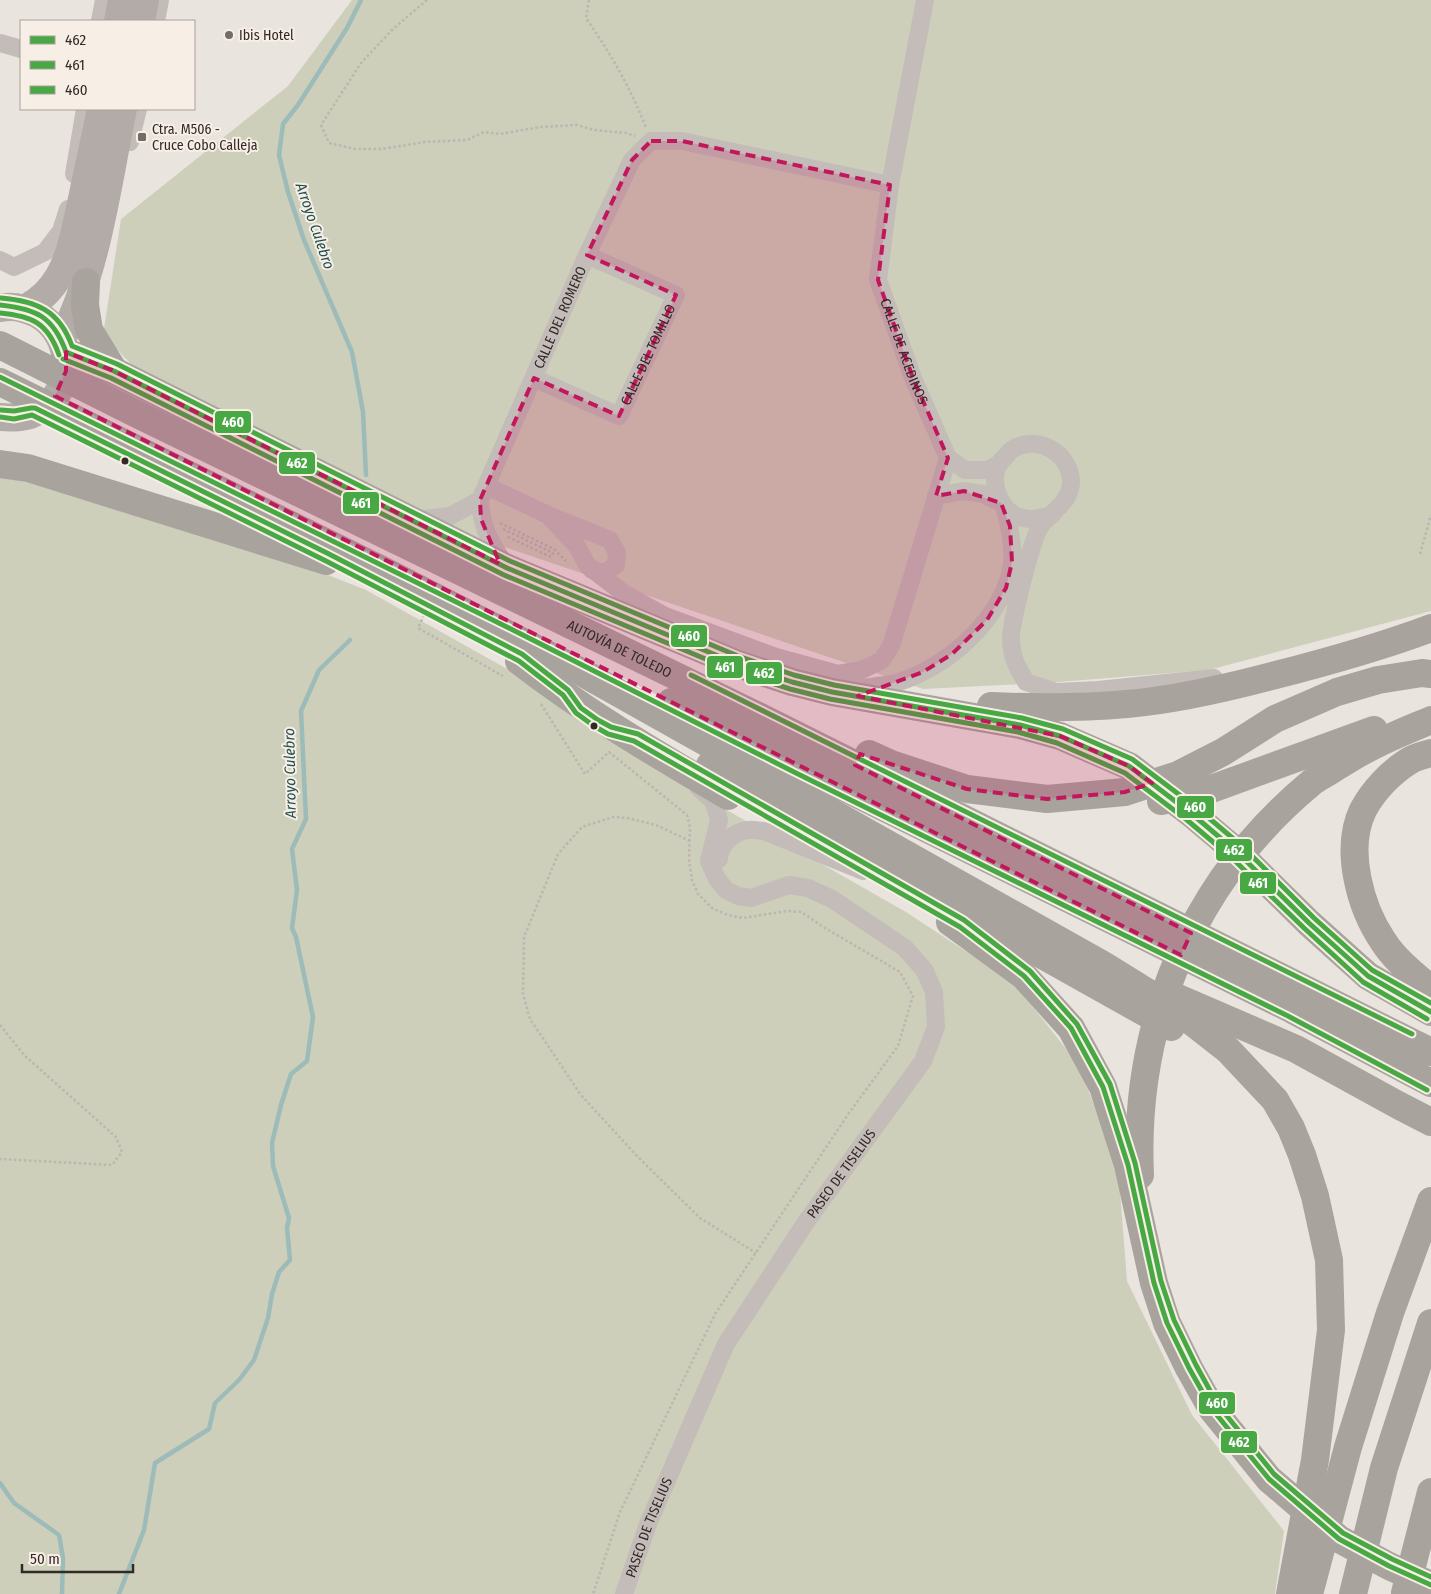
<svg xmlns="http://www.w3.org/2000/svg" width="1431" height="1594" font-family="'Fira Sans Condensed',sans-serif">
  <style>
    .green { fill: #cdcfba }
    .lines { fill: none; stroke-linecap: round; stroke-linejoin: round }
    .stream { stroke: #9dbbb8; stroke-width: 4.5 }
    .path { stroke: #bcb5b1; stroke-width: 2.5; stroke-dasharray: 2.5 2.5; stroke-linecap: butt }
    .street { stroke: #c3bcb8; stroke-width: 18 }
    .primary { stroke: #b2aba7; stroke-width: 28 }
    .highway { stroke: #a9a39e; stroke-width: 28 }
    .bus-1-casing { stroke: #f7eee6; stroke-width: 9 }
    .bus-2-casing { stroke: #f7eee6; stroke-width: 9 }
    .bus-3-casing { stroke: #f7eee6; stroke-width: 9 }
    .bus-1 { stroke: #48a944; stroke-width: 5 }
    .bus-2 { stroke: #48a944; stroke-width: 5 }
    .bus-3 { stroke: #48a944; stroke-width: 5 }
    .marked { fill: #c2185b; fill-opacity: 0.2; stroke: #c2185b; stroke-width: 4; stroke-dasharray: 10 6; stroke-linejoin: round }
    .poi-dot { fill: #736b67; stroke: #f7eee6; stroke-width: 2 }
    .bus-dot { fill: #332a27; stroke: #f7eee6; stroke-width: 2 }
    .labels { text-anchor: middle; stroke-width: 4; stroke-linejoin: round; paint-order: stroke }
    .poi-label { font-size: 14px; fill: #332a27; stroke: #f7eee6; text-anchor: start }
    .street-label { font-size: 14px; fill: #332a27; stroke: #f7eee6 }
    .water-label { font-size: 15px; font-style: italic; fill: #205150; stroke: #f7eee6 }
    .line-badge { stroke: #f7eee6; stroke-width: 2 }
    .badge-label { font-size: 14px; text-anchor: middle; font-weight: bold; fill: #fff }
  </style>
  <rect width="100%" height="100%" fill="#eae4df"/>
  <g class="green">
    <polygon points="352,0 1431,0 1431,611 1209,670 1046,683 923,689 442,526 133,366 103,335 121,219 288,86"/>
    <polygon points="10,475 247,543 366,590 545,690 690,789 906,912 1014,983 1078,1064 1118,1166 1127,1281 1192,1415 1284,1531 1275,1594 0,1594 0,477"/>
  </g>
  <g class="lines">
    <g class="stream">
      <polyline points="361,0 347,28 298,105 283,124 279,155 288,192 304,240 352,352 363,412 366,475"/>
      <polyline points="0,1483 14,1503 59,1535 63,1558 62,1594"/>
      <polyline points="119,1594 144,1530 155,1463 209,1429 215,1403 239,1380 254,1360 268,1318 272,1294 279,1272 290,1260 287,1228 289,1218 273,1166 272,1143 281,1105 291,1074 307,1061 313,1017 296,937 292,928 297,890 292,849 306,819 301,711 319,670 350,640"/>
    </g>
    <g class="path">
      <polyline points="427,0 393,29 361,63 321,125 329,143 355,149 382,149 425,142 467,140 484,132 500,134 540,127 577,125 594,130 626,133 635,136"/>
      <path d="M589 0 586 18C610 53 631 88 646 128"/>
      <polyline points="500,523 554,549 566,561"/>
      <polyline points="503,529 553,553 551,557 506,536"/>
      <polyline points="1420,554 1431,515"/>
      <polyline points="424,615 418,628 503,676"/>
      <polyline points="541,704 585,774 609,752 687,815 690,827 689,860 692,880 698,894 712,908 728,915 743,918 787,911 801,912 825,928 900,972 913,996 898,1046 849,1113 715,1314 620,1512 593,1594"/>
      <polyline points="690,841 656,825 627,818 613,817 582,827 558,854 524,937 523,994 530,1019 581,1095 637,1156 700,1218 756,1253"/>
      <polyline points="0,1025 24,1055 116,1137 122,1152 112,1165 0,1159"/>
    </g>
    <g class="street">
      <path id="s1" d="M925 0 890 185 878 280 913 378 948 458 965 470H988L999 464"/>
      <polyline points="100,21 104,0"/>
      <polyline points="156,21 160,0"/>
      <polyline points="0,43 21,49"/>
      <polyline points="130,142 138,109"/>
      <polyline points="74,174 85,109"/>
      <polyline points="0,260 14,267 45,252 61,231 68,209"/>
      <path id="s2" d="M534 378 619 416 676 295 587 255"/>
      <polyline points="487,486 548,515 610,540 617,553 616,565 604,573 592,570"/>
      <polyline points="936,496 964,491 983,494 1001,503"/>
      <polyline points="548,515 577,546 587,565 622,592 665,616 776,657 838,674 862,670 882,660 891,646 948,458"/>
      <path d="M1052 515C1041 518 1030 521 1019 517 998 509 987 477 1002 460 1006 457 1009 451 1013 449 1037 434 1070 453 1071 481 1071 503 1051 511 1040 527 1032 539 1010 625 1011 640 1012 659 1017 667 1026 682L1056 692 1098 690 1214 678"/>
      <polyline points="415,520 450,516 480,500"/>
      <path id="s3" d="M505 565C491 542 481 528 480 500L587 255 632 160 651 141H682L890 185"/>
      <path d="M854 689C867 687 880 686 892 684 944 671 1005 618 1012 563 1014 545 1009 524 1004 507"/>
      <path d="M719 859C720 844 733 832 748 830 753 829 759 831 764 831L863 871"/>
      <path id="s4" d="M624 1594 648 1524 726 1344 806 1222 923 1061 936 1027 934 992 925 971 905 948 832 899 808 888 789 885 751 898 738 896 726 890 717 879 709 861 719 820 714 802 698 787"/>
    </g>
    <g class="primary">
      <polyline points="118,21 122,0"/>
      <polyline points="141,21 145,0"/>
      <path d="M0 308C13 305 25 308 37 314 77 336 76 399 30 415 20 418 11 418 0 417"/>
      <path d="M26 308C39 301 51 290 59 276 72 253 76 225 82 199 88 169 95 139 101 109"/>
      <path d="M62 339C98 268 107 186 123 109"/>
    </g>
    <g class="highway">
      <polyline points="86,282 85,305 89,330 114,371"/>
      <path id="s5" d="M0 345 133 412 754 714 1431 1052"/>
      <polyline points="66,352 114,371 507,568 735,663 792,682 832,692 1020,725 1060,736 1129,766 1192,814 1237,852 1309,923 1368,976 1431,1012"/>
      <polyline points="0,382 384,571 583,673 1103,965 1182,1014 1228,1050 1275,1100 1291,1128 1302,1155 1315,1196 1329,1260 1331,1330 1315,1460 1290,1594"/>
      <polyline points="0,464 28,468 326,561"/>
      <path d="M519 661C585 712 656 754 728 796"/>
      <polyline points="671,702 1291,1009 1431,1083"/>
      <path d="M991 706C1037 708 1081 708 1127 704 1175 700 1222 689 1268 677 1323 663 1378 648 1431 628"/>
      <path d="M1431 753C1424 755 1415 757 1409 761 1391 772 1373 791 1363 810 1344 849 1360 907 1383 941 1395 960 1413 974 1431 989"/>
      <polyline points="869,754 891,764 967,789 1047,799 1125,792 1178,775 1223,752 1275,719 1337,692 1378,680 1422,673 1431,674"/>
      <polyline points="710,765 867,857 1171,1027"/>
      <polyline points="1161,801 1203,792 1374,730"/>
      <polyline points="950,922 1024,976 1071,1028 1103,1087 1128,1165 1154,1283 1167,1323 1189,1368 1212,1409 1269,1479 1339,1539 1389,1566 1431,1585"/>
      <polyline points="1178,998 1296,1049 1398,1105 1431,1122"/>
      <path d="M1140 1175C1133 1022 1193 881 1311 783 1318 777 1328 773 1336 767 1347 761 1358 753 1369 748 1389 737 1410 729 1431 720"/>
      <polyline points="1405,1593 1431,1492"/>
      <polyline points="1309,1594 1348,1447 1390,1313 1431,1201"/>
      <polyline points="1353,1594 1384,1468 1431,1323"/>
    </g>
    <g class="bus-1-casing">
      <g id="bus-1">
        <path d="M0 305C36 309 53 316 66 352"/>
        <polyline points="66,352 114,371 507,568 735,663 792,682 832,692 1020,725 1060,736 1129,766 1192,814 1237,852 1309,923 1368,976 1431,1012"/>
        <polyline points="0,417 14,419 32,415 326,561 519,661 563,695 576,713 594,726 608,734 634,741 960,927 1024,976 1071,1028 1103,1087 1128,1165 1154,1283 1167,1323 1189,1368 1212,1409 1269,1479 1339,1539 1389,1566 1431,1585"/>
      </g>
    </g>
    <g class="bus-2-casing">
      <g id="bus-2">
        <path d="M0 313C32 316 48 323 59 355"/>
        <polyline points="63,359 111,378 504,575 732,670 790,689 830,699 1018,732 1057,743 1125,773 1187,820 1232,858 1304,928 1363,982 1427,1019"/>
        <polyline points="0,377 511,629 796,773 1288,1016 1427,1090"/>
      </g>
    </g>
    <g class="bus-3-casing">
      <g id="bus-3">
        <path d="M1 298C36 301 59 310 72 346L117 364 510 561 738 656 794 675 834 685 1022 718 1063 729 1132 759 1197 808 1242 846 1314 918 1372 970 1431 1003"/>
        <polyline points="1,410 14,411 31,408 35,408 329,554 522,654 568,690 581,708 598,720 611,727 638,734 964,920 1030,971 1077,1024 1110,1084 1135,1163 1161,1281 1174,1320 1196,1365 1218,1405 1274,1474 1343,1533 1392,1559 1431,1577"/>
        <polyline points="691,675 1412,1034"/>
      </g>
    </g>
    <use href="#bus-1" class="bus-1"/>
    <use href="#bus-2" class="bus-2"/>
    <use href="#bus-3" class="bus-3"/>
  </g>
  <path class="marked" d="M651 141H682L890 185 878 280 913 378 948 458 936 496 964 491 1001 503 1010 526 1012 562 1006 588 987 620 952 654 923 672 858 696 1060 736 1129 766 1152 783 1125 792 1047 799 967 789 860 754 855 765 1191 933 1181 955 55 396 66 371V352L114 371 500 564 481 519 480 500 534 378 619 416 676 295 587 255 632 160Z"/>
  <g class="poi-dot">
    <circle cx="229" cy="35" r="5"/>
    <rect x="137" y="132" width="10" height="10" rx="2.5"/>
  </g>
  <g class="bus-dot">
    <circle cx="125" cy="461" r="4.5"/>
    <circle cx="594" cy="726" r="4.5"/>
  </g>
  <g class="labels">
    <g class="poi-label">
      <text x="239" y="40">Ibis Hotel</text>
      <text x="152" y="134">Ctra. M506 -<tspan x="152" dy="16">Cruce Cobo Calleja</tspan></text>
    </g>
    <g class="street-label">
      <text dy="5" stroke="none"><textPath href="#s3" startOffset="270">CALLE DEL ROMERO</textPath></text>
      <text dy="5" stroke="none"><textPath href="#s1" startOffset="360">CALLE DE ACEDINOS</textPath></text>
      <text dy="5" stroke="none"><textPath href="#s2" startOffset="161">CALLE DEL TOMILLO</textPath></text>
      <text dy="5" stroke="none"><textPath href="#s5" startOffset="690">AUTOVÍA DE TOLEDO</textPath></text>
      <text dy="5" stroke="none"><textPath href="#s4" startOffset="476">PASEO DE TISELIUS</textPath></text>
      <text dy="5" stroke="none"><textPath href="#s4" startOffset="71">PASEO DE TISELIUS</textPath></text>
    </g>
    <g class="water-label">
      <text transform="translate(315 226) rotate(71)" y="5">Arroyo Culebro</text>
      <text transform="translate(290 773) rotate(-91)" y="5">Arroyo Culebro</text>
    </g>
  </g>
  <g class="line-badge">
    <rect x="214" y="410" width="38" height="24" rx="5" fill="#48a944"/>
    <rect x="278" y="451" width="38" height="24" rx="5" fill="#48a944"/>
    <rect x="342" y="491" width="38" height="24" rx="5" fill="#48a944"/>
    <rect x="670" y="624" width="38" height="24" rx="5" fill="#48a944"/>
    <rect x="706" y="655" width="38" height="24" rx="5" fill="#48a944"/>
    <rect x="745" y="661" width="38" height="24" rx="5" fill="#48a944"/>
    <rect x="1176" y="795" width="39" height="24" rx="5" fill="#48a944"/>
    <rect x="1215" y="838" width="38" height="24" rx="5" fill="#48a944"/>
    <rect x="1239" y="871" width="38" height="24" rx="5" fill="#48a944"/>
    <rect x="1198" y="1391" width="38" height="24" rx="5" fill="#48a944"/>
    <rect x="1220" y="1430" width="38" height="24" rx="5" fill="#48a944"/>
  </g>
  <g class="badge-label">
    <text x="233" y="427">460</text>
    <text x="297" y="468">462</text>
    <text x="361" y="508">461</text>
    <text x="689" y="641">460</text>
    <text x="725" y="672">461</text>
    <text x="764" y="678">462</text>
    <text x="1195" y="812">460</text>
    <text x="1234" y="855">462</text>
    <text x="1258" y="888">461</text>
    <text x="1217" y="1408">460</text>
    <text x="1239" y="1447">462</text>
  </g>
  <rect x="20" y="20" width="175" height="90" fill="#f7eee6" stroke="#a9a09a"/>
  <rect x="30" y="36" width="25" height="8" fill="#48a944" stroke="#a9a09a"/>
  <text x="65" y="45" font-size="15" fill="#332a27">462</text>
  <rect x="30" y="61" width="25" height="8" fill="#48a944" stroke="#a9a09a"/>
  <text x="65" y="70" font-size="15" fill="#332a27">461</text>
  <rect x="30" y="86" width="25" height="8" fill="#48a944" stroke="#a9a09a"/>
  <text x="65" y="95" font-size="15" fill="#332a27">460</text>
  <path d="M22 1564v8h111v-8" fill="none" stroke="#332a27" stroke-width="2.5"/>
  <text x="30" y="1564" font-size="15" fill="#332a27" stroke="#f7eee6" stroke-width="4" paint-order="stroke">50 m</text>
</svg>
